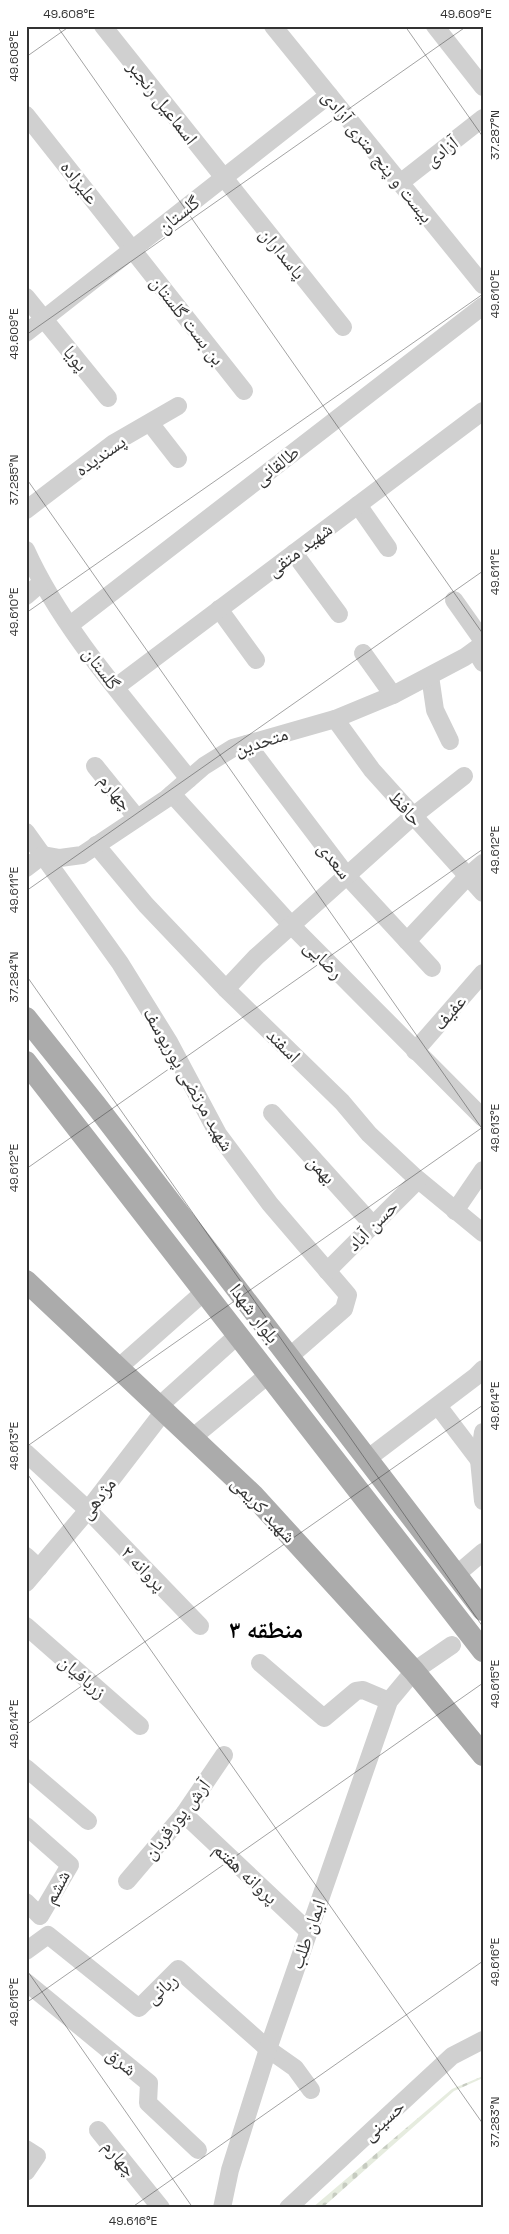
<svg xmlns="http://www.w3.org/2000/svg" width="509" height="2234" font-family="'Space Grotesk','Noto Naskh Arabic',sans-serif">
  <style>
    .cemetery { fill: url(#cemetery-stones) }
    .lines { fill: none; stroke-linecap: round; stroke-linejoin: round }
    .minor { stroke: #d0d0d0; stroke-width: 18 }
    .major { stroke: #ababab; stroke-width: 22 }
    .ticks { fill: none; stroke: #333; stroke-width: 1; stroke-opacity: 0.45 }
    .labels { text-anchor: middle; stroke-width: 5; stroke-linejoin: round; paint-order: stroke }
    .street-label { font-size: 19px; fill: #333; stroke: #fff }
    .district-label { font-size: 24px; font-weight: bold; fill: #000; stroke: #fff }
    .neatline { fill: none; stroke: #333; stroke-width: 2 }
    .ticks-label { font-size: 12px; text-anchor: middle; fill: #333 }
  </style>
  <defs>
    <pattern id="cemetery-stones" width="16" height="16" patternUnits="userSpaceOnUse" patternTransform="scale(1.25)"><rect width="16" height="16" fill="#e6ecdf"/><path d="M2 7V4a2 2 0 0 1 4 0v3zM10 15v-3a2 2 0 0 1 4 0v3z" fill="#c6cbc0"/></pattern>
  </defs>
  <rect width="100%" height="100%" fill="#fff"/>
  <polygon class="cemetery" points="483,2076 483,2078 454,2091 322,2208 312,2208 452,2089"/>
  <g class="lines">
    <g class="minor">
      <polyline points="103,26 343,327"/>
      <polyline points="273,26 483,285"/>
      <polyline points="435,26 483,87"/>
      <polyline points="26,115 244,391"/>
      <polyline points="400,183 483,118"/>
      <polyline points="26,297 108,398"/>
      <polyline points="26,333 329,95"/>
      <polyline points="150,423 178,459"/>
      <polyline points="358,505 388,548"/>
      <polyline points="26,510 114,443 178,406"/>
      <path d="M26 550C63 632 133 708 189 779"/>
      <polyline points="294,553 339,614"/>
      <polyline points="26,596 41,583"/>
      <polyline points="454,600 483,641"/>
      <polyline points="219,609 256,660"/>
      <polyline points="70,625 483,306"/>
      <polyline points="475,650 483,663"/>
      <polyline points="363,653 393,695"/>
      <polyline points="430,676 435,710 450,741"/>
      <polyline points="116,687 483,411"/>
      <polyline points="335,719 372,770 483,893"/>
      <polyline points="247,744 347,876 432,968"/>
      <polyline points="95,766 137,818"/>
      <polyline points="172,794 292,926 483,1118"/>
      <polyline points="26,832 120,963 169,1042 218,1134 270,1204 348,1295 344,1309 289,1357"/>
      <polyline points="96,845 146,905 226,989 342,1102 369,1134 415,1177 483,1233"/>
      <polyline points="26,868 43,855 60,858 82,855 166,799 204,766 233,748 335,719 393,695 465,657 483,644"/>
      <polyline points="407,941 468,876 483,863"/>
      <polyline points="226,989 256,957 412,817 464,776"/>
      <polyline points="415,1051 483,973"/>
      <polyline points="272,1113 373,1225"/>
      <polyline points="455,1211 483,1170"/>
      <polyline points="327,1271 418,1180"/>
      <polyline points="118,1368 204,1292"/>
      <polyline points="159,1406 238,1335"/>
      <polyline points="438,1406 479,1460"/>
      <polyline points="483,1432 479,1460 483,1501"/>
      <polyline points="192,1438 268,1375"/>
      <polyline points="26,1453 88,1510 200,1626"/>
      <polyline points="367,1459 475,1377 483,1369"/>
      <polyline points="26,1556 39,1568"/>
      <polyline points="456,1575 483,1552"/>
      <polyline points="26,1583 88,1510 164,1411"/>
      <polyline points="26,1626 140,1726"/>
      <polyline points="260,1663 324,1718 356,1691 363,1690 389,1701"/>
      <polyline points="26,1768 88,1821"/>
      <polyline points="184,1814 308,1931"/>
      <polyline points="26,1826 70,1865 40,1916 26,1902"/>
      <polyline points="127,1881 184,1814 224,1755"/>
      <polyline points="26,1951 48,1935 139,2008 178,1969 268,2049 295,2068 311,2090"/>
      <polyline points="26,1982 149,2083 148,2103 198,2150"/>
      <polyline points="98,2130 161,2208"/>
      <polyline points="26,2149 37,2156 26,2172"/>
      <polyline points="222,2208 230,2170 268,2049 389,1701 414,1671 452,1645"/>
      <polyline points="288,2208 452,2056 483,2040"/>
    </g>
    <g class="major">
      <polyline points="26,1018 95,1104 483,1610"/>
      <polyline points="26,1062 483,1651"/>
      <polyline points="26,1281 253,1495 414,1671 483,1755"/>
    </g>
  </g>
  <path class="ticks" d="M57 26 483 634M405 26 483 137M26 57 70 26M26 335 467 26M26 478 483 1130M26 613 483 294M26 891 483 571M26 975 483 1627M26 1169 483 849M26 1447 483 1127M26 1472 483 2124M26 1725 483 1405M26 1969 193 2208M26 2003 483 1683M131 2208 483 1961"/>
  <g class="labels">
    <g class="street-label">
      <text transform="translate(163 102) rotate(52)" y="7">اسماعیل رنجبر</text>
      <text transform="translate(441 151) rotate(-38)" y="7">آزادی</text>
      <text transform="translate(378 156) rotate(51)" y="7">بیست و پنج متری آزادی</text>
      <text transform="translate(80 182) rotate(52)" y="7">علیزاده</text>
      <text transform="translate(178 214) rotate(-38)" y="7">گلستان</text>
      <text transform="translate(283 253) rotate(51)" y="7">پاسداران</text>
      <text transform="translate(188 320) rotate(52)" y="7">بن بست گلستان</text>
      <text transform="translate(76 358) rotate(51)" y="7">پویا</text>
      <text transform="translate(100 455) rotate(-35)" y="7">پسندیده</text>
      <text transform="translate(276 465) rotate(-38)" y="7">طالقانی</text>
      <text transform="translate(299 549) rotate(-37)" y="7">شهید متقی</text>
      <text transform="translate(102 668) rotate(53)" y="7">گلستان</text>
      <text transform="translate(261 741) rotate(-18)" y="7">متحدین</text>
      <text transform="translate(116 792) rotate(51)" y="7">چهارم</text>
      <text transform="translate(406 808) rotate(48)" y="7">حافظ</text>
      <text transform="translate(335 860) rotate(52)" y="7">سعدی</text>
      <text transform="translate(324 959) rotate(45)" y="7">رضایی</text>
      <text transform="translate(449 1012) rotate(-49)" y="7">عفیف</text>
      <text transform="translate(284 1045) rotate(45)" y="7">اسفند</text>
      <text transform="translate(189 1079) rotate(60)" y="7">شهید مرتضی پوریوسف</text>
      <text transform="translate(322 1169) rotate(48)" y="7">بهمن</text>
      <text transform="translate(372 1225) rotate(-45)" y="7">حسن آباد</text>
      <text transform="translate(255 1313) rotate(53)" y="7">بلوار شهدا</text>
      <text transform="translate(97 1498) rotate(-52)" y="7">مژدهی</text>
      <text transform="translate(264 1509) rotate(46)" y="7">شهید کریمی</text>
      <text transform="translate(144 1568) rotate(46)" y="7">پروانه ۲</text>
      <text transform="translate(83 1676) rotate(41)" y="7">زربافیان</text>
      <text transform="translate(176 1819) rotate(-52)" y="7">آرش پورقربان</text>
      <text transform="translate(246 1873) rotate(43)" y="7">پروانه هفتم</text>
      <text transform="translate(56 1887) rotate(-62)" y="7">ششم</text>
      <text transform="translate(307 1934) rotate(-71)" y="7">ایمان طلب</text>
      <text transform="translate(161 1988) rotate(-41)" y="7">ربانی</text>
      <text transform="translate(122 2061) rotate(40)" y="7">شرق</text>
      <text transform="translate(383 2120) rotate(-43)" y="7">حسینی</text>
      <text transform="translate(120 2158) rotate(51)" y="7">چهارم</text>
    </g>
    <g class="district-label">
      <text x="266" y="1638">منطقه ۳</text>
    </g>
  </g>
  <rect width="509" height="2234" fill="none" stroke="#ffffff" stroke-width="55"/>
  <rect x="28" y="28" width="454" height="2178" class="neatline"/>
  <g class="ticks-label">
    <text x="69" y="18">49.608°E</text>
    <text x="466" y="18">49.609°E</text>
    <text transform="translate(14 56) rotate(-90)" y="4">49.608°E</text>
    <text transform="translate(495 135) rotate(-90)" y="4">37.287°N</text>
    <text transform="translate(495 294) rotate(-90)" y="4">49.610°E</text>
    <text transform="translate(14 334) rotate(-90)" y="4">49.609°E</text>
    <text transform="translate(14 480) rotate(-90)" y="4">37.285°N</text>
    <text transform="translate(495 572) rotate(-90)" y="4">49.611°E</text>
    <text transform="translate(14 612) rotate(-90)" y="4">49.610°E</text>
    <text transform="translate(495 850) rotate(-90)" y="4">49.612°E</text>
    <text transform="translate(14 890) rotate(-90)" y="4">49.611°E</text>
    <text transform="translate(14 977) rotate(-90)" y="4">37.284°N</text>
    <text transform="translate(495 1128) rotate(-90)" y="4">49.613°E</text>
    <text transform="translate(14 1168) rotate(-90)" y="4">49.612°E</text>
    <text transform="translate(495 1406) rotate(-90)" y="4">49.614°E</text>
    <text transform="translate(14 1446) rotate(-90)" y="4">49.613°E</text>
    <text transform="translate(495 1684) rotate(-90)" y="4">49.615°E</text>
    <text transform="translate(14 1724) rotate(-90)" y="4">49.614°E</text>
    <text transform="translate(495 1962) rotate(-90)" y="4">49.616°E</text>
    <text transform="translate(14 2002) rotate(-90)" y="4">49.615°E</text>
    <text transform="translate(495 2122) rotate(-90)" y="4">37.283°N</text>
    <text x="133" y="2225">49.616°E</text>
  </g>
</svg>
